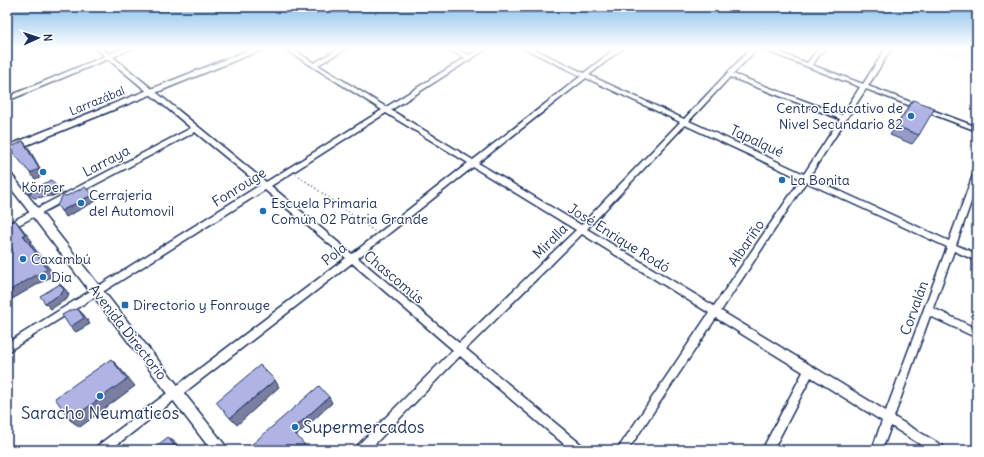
<svg xmlns="http://www.w3.org/2000/svg" width="984" height="457" font-family="Delius,sans-serif">
  <style>
    .built { fill: #e7e8f7 }
    .lines { fill: none; stroke-linecap: round; stroke-linejoin: round }
    .street-casing { stroke: #1b2f5e; stroke-width: 3 }
    .secondary-casing { stroke: #1b2f5e; stroke-width: 3 }
    .path { stroke: #1b2f5e; stroke-width: 1.5; stroke-dasharray: 1 3; stroke-linecap: butt }
    .street { fill: #fff; fill-rule: evenodd }
    .secondary { fill: #fff; fill-rule: evenodd }
    .wall { fill: #969bc5; stroke: #1b2f5e }
    .shaded-wall { fill: #7a7ea0; stroke: #1b2f5e }
    .building { fill: #afb4e5; stroke: #1b2f5e }
    .poi-dot { fill: #1f6fb2; stroke: #fff; stroke-width: 1.5 }
    .labels { text-anchor: middle; stroke-width: 3; stroke-linejoin: round; paint-order: stroke }
    .far-street-label { font-size: 12px; fill: #1b2f5e; stroke: #fff }
    .poi-label { font-size: 14px; fill: #1b2f5e; stroke: #fff; text-anchor: start }
    .street-label { font-size: 14px; fill: #1b2f5e; stroke: #fff }
    .near-poi-label { font-size: 17px; fill: #1b2f5e; stroke: #fff }
  </style>
  <rect width="100%" height="100%" fill="#fff"/>
  <filter id="ink" filterUnits="userSpaceOnUse"><feTurbulence type="fractalNoise" baseFrequency=".025" numOctaves="2"/><feDisplacementMap in="SourceGraphic" scale="8" xChannelSelector="R" yChannelSelector="G"/><feConvolveMatrix kernelMatrix="1 2 1 2 8 2 1 2 1" color-interpolation-filters="sRGB"/></filter>
  <g filter="url(#ink)">
    <polygon class="built" points="927,48 972,48 977,50 977,57 960,54 958,56 949,53 948,55"/>
    <g class="lines">
      <g class="street-casing">
        <path id="street" d="M95 48H102L109 54 124 48H133L113 57 266 182 382 110 283 48H291L314 63 340 48H348L318 65 386 107 465 58 446 48H454L469 55 480 48H488L391 110 473 160 581 76 523 48H532L584 73 616 48H623L589 75 684 119 751 48H758L733 74 842 115 860 87 759 48H768L807 63 819 48H825L812 65 863 84 886 48H892L868 86 977 127V131L866 89 809 177 949 241 973 175 977 172V185L956 245 977 254V261L954 251 933 308 977 329V338L930 316 894 417 943 446 944 450H929L891 426 882 450H872L882 421 811 377 773 450H762L803 372 716 318 628 450H617L709 313 582 234 466 349 583 446 584 450H571L460 356 369 450H356L357 446 453 350 352 263 110 450H96L97 446 346 258 265 190 7 352V343L260 185 195 132 7 231V224L191 128 108 59 7 101V97L105 56ZM730 77 840 119 804 174 689 121ZM586 78 680 122 581 225 478 163ZM386 113 468 163 352 254 271 186ZM685 125 801 179 714 306 587 229ZM473 167 576 230 459 343 358 258ZM806 182 947 247 886 411 721 311Z"/>
      </g>
      <g class="secondary-casing">
        <g id="secondary">
          <polygon points="254,48 266,48 7,153 7,146"/>
          <polygon points="7,173 11,174 225,445 227,450 211,450 7,183"/>
        </g>
      </g>
      <polyline class="path" points="296,174 374,231"/>
      <use href="#street" class="street"/>
      <use href="#secondary" class="secondary"/>
    </g>
    <g class="wall">
      <polygon points="913,100 919,135 912,144 890,135"/>
      <polygon points="56,186 62,192 52,196 34,198 28,192"/>
    </g>
    <g class="shaded-wall">
      <polygon points="23,141 28,147 44,175 35,179 30,173"/>
      <polygon points="56,186 62,192 52,196 47,190"/>
      <polygon points="92,195 96,201 66,217 61,211"/>
      <polygon points="15,220 21,227 32,241 30,242 54,275 7,302 7,292 23,235"/>
      <polygon points="60,284 66,290 69,295 67,299 51,309 45,303"/>
      <polygon points="78,309 84,315 90,324 76,332 70,327"/>
      <polygon points="111,359 119,367 135,386 80,427 70,420"/>
      <polygon points="275,380 279,387 237,425 230,418"/>
      <polygon points="329,397 332,403 296,436 292,430"/>
      <polygon points="168,437 176,443 181,450 172,450"/>
    </g>
    <g class="building">
      <polygon points="913,100 935,108 919,135 896,126"/>
      <polygon points="23,141 39,169 30,173 11,150 15,145"/>
      <polygon points="51,180 56,186 47,190 28,192"/>
      <polygon points="85,187 92,195 61,211 57,205 63,195 66,196"/>
      <polygon points="15,220 25,234 23,235 47,269 7,292 7,253 13,250 7,242 7,224"/>
      <polygon points="60,284 64,290 61,294 45,303 40,296"/>
      <polygon points="78,309 84,318 70,327 62,315 71,310"/>
      <polygon points="111,359 127,379 70,420 55,398"/>
      <polygon points="260,365 275,380 230,418 216,402"/>
      <polygon points="319,386 329,397 292,430 309,450 253,450 250,446"/>
      <polygon points="168,437 175,447 172,450 151,450"/>
    </g>
  </g>
  <linearGradient id="sky" x2="0" y2="1"><stop stop-color="#83bcea"/><stop offset="0.43" stop-color="#fff"/><stop offset="1" stop-color="#fff" stop-opacity="0"/></linearGradient>
  <rect width="984" height="112" fill="url(#sky)"/>
  <g class="poi-dot">
    <circle cx="911" cy="116" r="4"/>
    <circle cx="43" cy="172" r="4"/>
    <circle cx="782" cy="180" r="4"/>
    <circle cx="81" cy="203" r="4"/>
    <circle cx="263" cy="211" r="4"/>
    <circle cx="23" cy="259" r="4"/>
    <circle cx="43" cy="277" r="4"/>
    <rect x="121" y="301" width="8" height="8" rx="2"/>
    <circle cx="100" cy="396" r="4"/>
    <circle cx="295" cy="427" r="4"/>
  </g>
  <g class="labels">
    <g class="far-street-label">
      <text transform="translate(97 101) rotate(-22)" y="4">Larrazábal</text>
    </g>
    <g class="poi-label">
      <text x="903" y="113" text-anchor="end">Centro Educativo de<tspan x="903" dy="16">Nivel Secundario 82</tspan></text>
      <text x="790" y="185">La Bonita</text>
      <text x="43" y="192" text-anchor="middle">Körper</text>
      <text x="89" y="200">Cerrajeria<tspan x="89" dy="16">del Automovil</tspan></text>
      <text x="271" y="208">Escuela Primaria<tspan x="271" dy="16">Común 02 Patria Grande</tspan></text>
      <text x="31" y="264">Caxambú</text>
      <text x="51" y="282">Dia</text>
      <text x="133" y="310">Directorio y Fonrouge</text>
    </g>
    <g class="street-label">
      <text transform="translate(757 141) rotate(25)" y="5">Tapalqué</text>
      <text transform="translate(106 161) rotate(-28)" y="5">Larraya</text>
      <text transform="translate(239 187) rotate(-32)" y="5">Fonrouge</text>
      <text transform="translate(619 238) rotate(32)" y="5">José Enrique Rodó</text>
      <text transform="translate(550 241) rotate(-45)" y="5">Miralla</text>
      <text transform="translate(746 243) rotate(-56)" y="5">Albariño</text>
      <text transform="translate(334 254) rotate(-38)" y="5">Pola</text>
      <text transform="translate(394 277) rotate(40)" y="5">Chascomús</text>
      <text transform="translate(914 308) rotate(-70)" y="5">Corvalán</text>
      <text transform="translate(128 332) rotate(52)" y="5">Avenida Directorio</text>
    </g>
    <g class="near-poi-label">
      <text x="100" y="419">Saracho Neumaticos</text>
      <text x="303" y="433" text-anchor="start">Supermercados</text>
    </g>
  </g>
  <rect width="984" height="457" fill="none" stroke="#fff" stroke-width="24"/>
  <rect x="12" y="12" width="960" height="433" fill="none" stroke="#1b2f5e" stroke-width="1.5" filter="url(#ink)"/>
  <g transform="translate(38 38) rotate(87)" stroke="#ffffff" stroke-width="3" paint-order="stroke">
  <path d="M0-3L7 15L0 10L-7 15Z" fill="#1b2f5e"/>
  <text y="-6" font-size="11" font-weight="bold" text-anchor="middle" fill="#1b2f5e">N</text>
  </g>
</svg>
